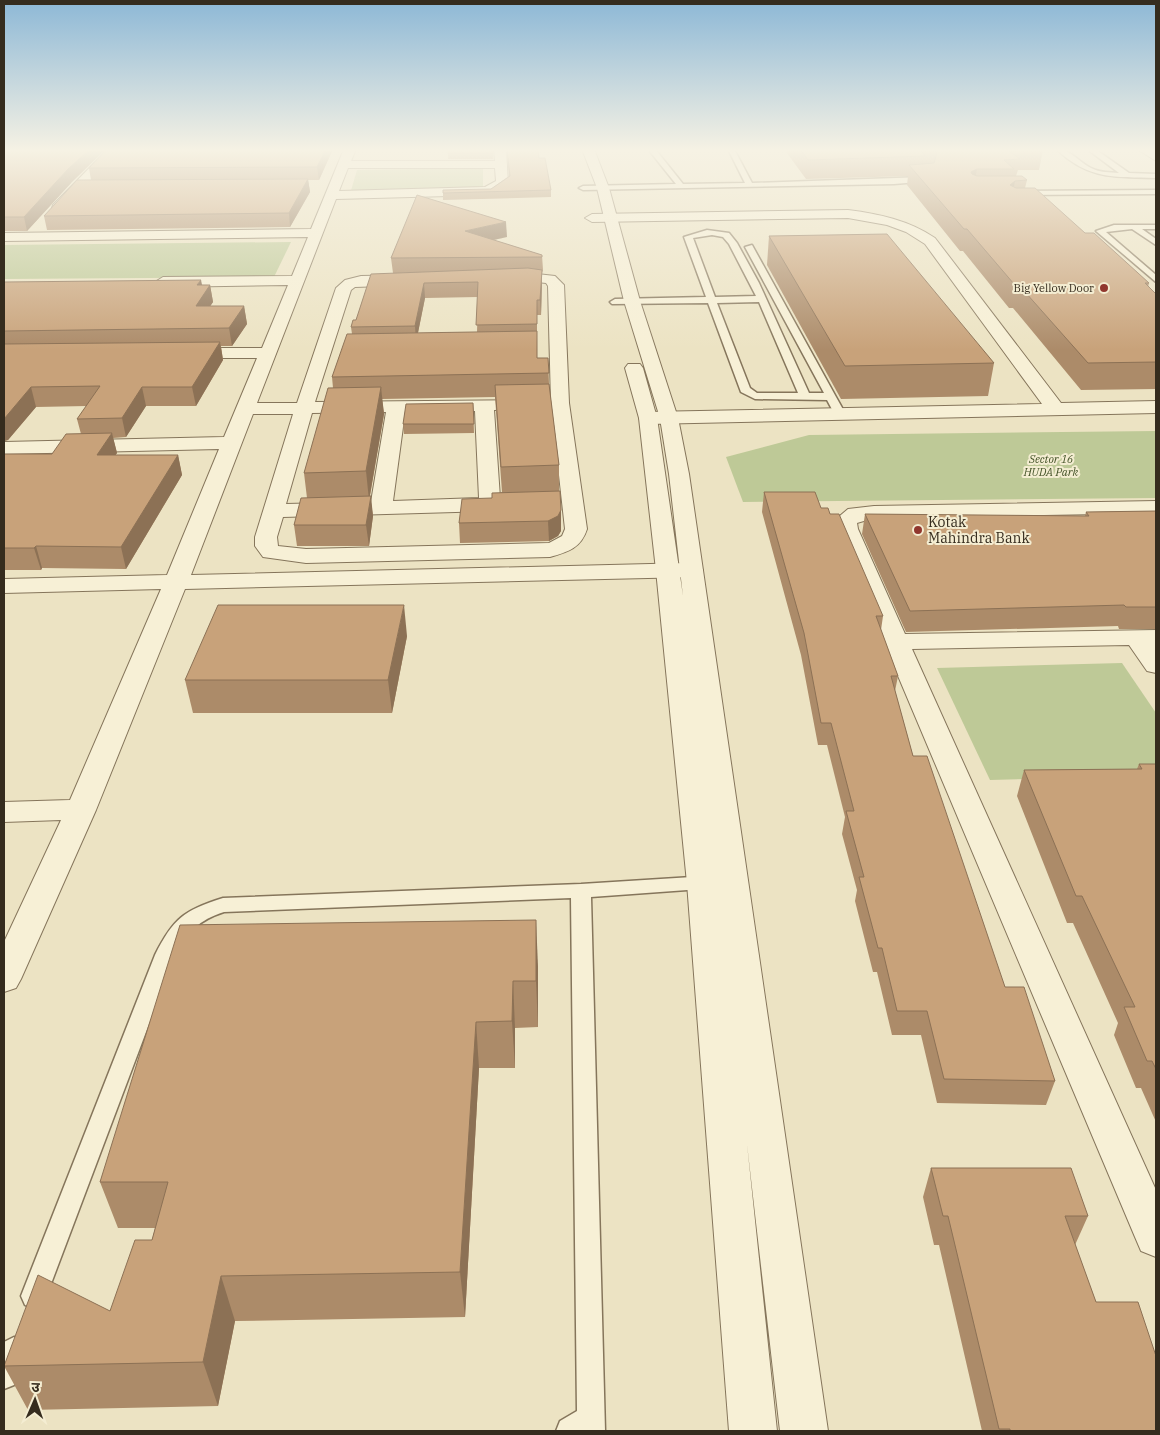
<svg xmlns="http://www.w3.org/2000/svg" width="1160" height="1435" font-family="'IBM Plex Serif','Noto Sans Devanagari',serif">
  <style>
    .green { fill: #bec997 }
    .lines { fill: none; stroke-linecap: round; stroke-linejoin: round }
    .service-casing { stroke: #85755b; stroke-width: 3 }
    .minor-casing { stroke: #85755b; stroke-width: 2 }
    .tertiary-casing { stroke: #85755b; stroke-width: 2 }
    .service { fill: #f7f0d6; fill-rule: evenodd }
    .minor { fill: #f7f0d6; fill-rule: evenodd }
    .tertiary { fill: #f7f0d6; fill-rule: evenodd }
    .wall { fill: #ac8b69; fill-rule: evenodd }
    .shaded-wall { fill: #8c7155 }
    .building { fill: #c8a27a; stroke: #8c7155 }
    .poi-dot { fill: #91372e; stroke: #f4edd2; stroke-width: 2 }
    .labels { text-anchor: middle; stroke-width: 4; stroke-linejoin: round; paint-order: stroke }
    .far-poi-label { font-size: 11px; fill: #352c1e; stroke: #f4edd2; text-anchor: end }
    .far-park-label { font-size: 11px; font-style: italic; fill: #425126; stroke: #f4edd2 }
    .poi-label { font-size: 14px; fill: #352c1e; stroke: #f4edd2; text-anchor: start }
  </style>
  <rect width="100%" height="100%" fill="#ece3c3"/>
  <g class="green">
    <polygon points="483,168 483,192 350,194 357,170"/>
    <polygon points="291,242 274,277 4,279 4,245"/>
    <polygon points="1156,431 1156,498 743,502 726,457 809,435"/>
    <polygon points="1122,663 1156,713 1156,776 990,780 937,668"/>
  </g>
  <g class="lines">
    <g class="service-casing">
      <g id="service">
        <polygon points="648,149 655,149 683,184 745,183 728,149 734,149 752,183 924,177 924,172 903,149 910,149 932,172 930,181 894,184 583,190 579,188 583,186 676,184"/>
        <path d="M1056 149C1070 149 1079 162 1091 168 1100 173 1110 172 1119 173L1087 149H1095L1129 173 1156 174V178C1114 177 1089 180 1056 149Z"/>
        <polygon points="1156,190 1156,194 1018,195 1014,193 1018,191"/>
        <polygon points="1114,225 1156,225 1156,229 1142,229 1156,239 1156,245 1132,229 1106,232 1156,275 1156,282 1096,231"/>
        <path d="M707 230 729 233 737 243 759 283 809 393H824L745 247 752 245 836 397 845 413 843 415H835L827 400 755 399 741 392 708 303 612 304 610 302 615 299 706 297 684 237ZM712 235 723 237 729 244 756 296 715 297 693 238ZM759 302 798 393H757L750 388 717 303Z"/>
        <path d="M708 876 715 878 718 883 715 888 591 897 605 1431H556L560 1421 577 1411 571 898 224 912C199 920 187 932 175 955L43 1305 34 1309 25 1305 21 1296 155 955C173 919 184 910 223 898L581 884Z"/>
        <polygon points="14,1337 24,1340 27,1350 14,1385 4,1389 4,1342"/>
      </g>
    </g>
    <g class="minor-casing">
      <g id="minor">
        <polygon points="108,149 120,149 63,211 53,211 52,208 53,205"/>
        <path d="M344 149H356L351 161H495L494 149H506L508 183 487 195 336 199 257 403H297L336 288 345 280 361 276 528 273 555 276 564 285 569 403 587 529C581 548 568 552 550 557L306 563 263 557 255 546V537L293 414H253L191 575 691 563 699 565 703 570 699 575 691 577 185 589 96 810 21 979 16 988 4 992V942L61 820 4 822V802L70 800 161 589 4 593V579L167 575 219 449 4 454V442L224 437 257 358H185L179 357 176 353 179 349 185 348H262L288 285 163 287 155 282 163 277 292 276 308 237 4 241V233L311 229ZM348 168H495L496 181 485 187 339 191ZM528 281 546 283 548 286 551 403 565 529 562 536 549 543 306 549 278 546 277 537 283 517 490 511 506 509 509 504 506 499 500 498 494 410 540 408 542 404 540 400 315 402 351 290 355 287ZM475 411 479 498 393 501 405 412ZM386 412 371 502 286 504 312 413Z"/>
        <polygon points="1137,149 1150,149 1156,153 1156,161"/>
        <path d="M848 210C879 214 908 220 935 238L1061 403 1156 401V413L648 424 641 422 639 418 641 414 648 412 1042 404 925 244 906 232 887 225 848 218 592 222 585 218 592 214Z"/>
        <polygon points="1156,501 1156,513 874,518 857,523 858,529 905,634 1156,630 1156,673 1147,671 1129,645 912,649 1156,1190 1156,1257 1141,1251 1135,1237 836,529 835,520 848,509 874,506"/>
      </g>
    </g>
    <g class="tertiary-casing">
      <polygon id="tertiary" points="582,149 594,149 609,188 640,301 678,418 689,474 828,1431 780,1431 747,1144 777,1431 729,1431 687,883 656,570 639,418 625,368 628,364 640,364 643,368 657,418 683,596 669,474 660,418 624,301 597,188"/>
    </g>
    <use href="#service" class="service"/>
    <use href="#minor" class="minor"/>
    <use href="#tertiary" class="tertiary"/>
  </g>
  <g class="wall">
    <polygon points="4,149 71,183 27,231 4,231"/>
    <polygon points="107,149 333,149 319,180 308,180 310,192 290,227 47,230 44,216 91,180 89,168"/>
    <polygon points="493,149 493,159 448,159 448,153"/>
    <polygon points="506,149 538,149 539,158 551,190 551,197 443,200 443,193 491,189 509,176"/>
    <polygon points="784,149 1042,149 1043,150 1039,170 1018,170 1016,176 1027,180 1025,188 1149,283 1148,287 1156,294 1156,389 1081,390 1013,308 1009,308 963,251 960,251 907,185 908,176 806,179"/>
    <polygon points="769,236 994,363 988,396 841,399 767,265"/>
    <path d="M507 237 493 240 542 255 543 270 542 273 541 315H537V358H548L549 384 559 465V491L561 531 558 536 549 541 460 543 459 523 492 498 502 492 495 397 382 399 384 414 370 496 373 516 369 546H297L294 525 307 498 304 473 333 388 332 377 352 334 351 327 393 273 391 258ZM478 297 477 332 418 333 425 298Z"/>
    <polygon points="4,282 210,285 213,302 210,306 244,306 247,324 232,346 221,346 223,360 196,406 146,406 126,437 113,438 117,453 115,455 178,455 182,475 126,569 42,568 41,570 4,570 4,454 52,454 81,434 77,419 87,406 36,407 8,440 4,441"/>
    <polygon points="473,403 474,433 404,434 403,424"/>
    <polygon points="764,492 821,508 830,514 883,616 881,630 898,676 895,691 913,756 1005,987 1055,1081 1046,1105 937,1103 921,1035 892,1035 877,972 873,972 855,901 857,890 842,834 845,817 827,745 818,745 801,655 762,512"/>
    <polygon points="1156,511 1156,629 1119,629 1118,626 906,632 862,534 865,514 1085,516 1086,512"/>
    <polygon points="407,636 392,713 193,713 185,680"/>
    <polygon points="1139,764 1156,764 1156,1122 1141,1088 1136,1088 1114,1035 1118,1023 1073,923 1067,923 1017,796 1024,770 1137,769"/>
    <polygon points="538,966 538,1027 515,1028 515,1068 479,1068 465,1317 235,1321 218,1406 28,1410 4,1366 110,1311 152,1240 155,1228 118,1228 100,1182"/>
    <polygon points="931,1168 1088,1216 1075,1245 1096,1302 1156,1431 982,1431 939,1245 934,1245 923,1197"/>
  </g>
  <g class="shaded-wall">
    <polygon points="90,149 106,149 71,183 27,231 24,217 68,169"/>
    <polygon points="326,149 333,149 319,180 317,167"/>
    <polygon points="977,169 973,189 971,172"/>
    <polygon points="308,179 310,192 290,227 289,213"/>
    <polygon points="1015,181 1011,201 1010,185"/>
    <polygon points="506,222 507,237 466,246 465,231"/>
    <polygon points="542,270 542,284 541,315 540,300"/>
    <polygon points="201,280 204,294 210,285 213,302 199,323 196,306 197,285"/>
    <polygon points="424,283 425,298 416,342 415,326"/>
    <polygon points="244,306 247,324 232,346 229,328"/>
    <polygon points="220,342 223,360 196,406 192,387"/>
    <polygon points="31,387 36,407 8,440 4,441 4,419"/>
    <polygon points="142,387 146,406 126,437 122,418"/>
    <polygon points="381,387 384,414 369,500 366,471"/>
    <polygon points="112,433 117,453 102,476 97,455"/>
    <polygon points="178,455 182,475 126,569 121,547"/>
    <polygon points="371,496 373,516 369,546 366,525"/>
    <polygon points="561,510 561,531 558,536 549,541 548,521"/>
    <polygon points="36,546 42,568 41,570 34,548"/>
    <polygon points="404,605 407,636 392,713 388,680"/>
    <polygon points="536,920 538,966 538,1027 536,981"/>
    <polygon points="513,981 515,1028 515,1068 512,1021"/>
    <polygon points="476,1022 479,1068 465,1317 460,1272"/>
    <polygon points="221,1276 235,1321 218,1406 203,1362"/>
  </g>
  <g class="building">
    <polygon points="4,149 90,149 68,169 24,217 4,217"/>
    <polygon points="107,149 326,149 317,167 89,168"/>
    <rect x="448" y="149" width="45" height="4"/>
    <polygon points="507,149 538,149 539,158 545,158 551,190 443,193 443,190 491,189 510,176"/>
    <polygon points="800,149 920,149 925,156 808,160"/>
    <polygon points="933,149 1042,149 1043,150 1009,151 1020,159 1004,160 1014,169 977,169 971,172 972,174 977,176 1022,176 1027,180 1015,181 1010,185 1016,188 1035,188 1085,233 1094,233 1149,283 1145,283 1156,294 1156,362 1088,363 1018,284 1014,284 967,229 964,229 909,165 934,163 937,153"/>
    <polygon points="308,179 289,213 44,216 77,180"/>
    <polygon points="417,195 506,222 465,231 542,255 542,257 391,258"/>
    <polygon points="887,234 994,363 845,366 769,236"/>
    <polygon points="528,268 542,270 540,300 537,300 537,324 476,325 478,282 424,283 415,326 351,327 353,320 356,320 371,274"/>
    <polygon points="201,280 197,285 210,285 196,306 244,306 229,328 4,331 4,282"/>
    <polygon points="537,331 537,358 548,358 549,373 332,377 347,334"/>
    <polygon points="220,342 192,387 142,387 122,418 77,419 100,386 31,387 4,419 4,344"/>
    <polygon points="549,384 559,465 501,467 495,385"/>
    <polygon points="381,387 366,471 304,473 328,388"/>
    <polygon points="473,403 474,424 403,424 406,404"/>
    <polygon points="112,433 97,455 178,455 121,547 36,546 34,548 4,548 4,454 52,454 66,434"/>
    <polygon points="560,491 561,510 558,516 548,521 459,523 462,499 492,498 492,493"/>
    <polygon points="764,492 815,492 821,508 828,508 830,514 839,514 883,616 876,616 898,676 891,676 913,756 927,756 1005,987 1024,987 1055,1081 944,1079 927,1011 897,1011 882,948 878,948 859,877 864,877 846,811 854,811 831,723 821,723 804,633"/>
    <polygon points="371,496 366,525 294,525 301,498"/>
    <polygon points="1156,511 1156,607 1126,607 1124,605 910,611 865,514 1089,516 1086,512"/>
    <polygon points="218,605 404,605 388,680 185,680"/>
    <polygon points="1139,764 1156,764 1156,1069 1152,1061 1147,1061 1124,1007 1135,1007 1082,896 1076,896 1024,770 1142,769"/>
    <polygon points="536,920 536,981 513,981 512,1021 476,1022 460,1272 221,1276 203,1362 4,1366 38,1275 110,1311 135,1240 152,1240 168,1182 100,1182 180,925"/>
    <polygon points="931,1168 1071,1168 1088,1216 1065,1216 1096,1302 1138,1302 1156,1356 1156,1431 1010,1431 1010,1429 999,1429 948,1216 943,1216"/>
  </g>
  <linearGradient id="sky" x2="0" y2="1"><stop stop-color="#8db8d6"/><stop offset="0.43" stop-color="#f6f2e4"/><stop offset="1" stop-color="#f6f2e4" stop-opacity="0"/></linearGradient>
  <rect width="1160" height="350" fill="url(#sky)"/>
  <g class="poi-dot">
    <circle cx="1104" cy="288" r="5"/>
    <circle cx="918" cy="530" r="5"/>
  </g>
  <g class="labels">
    <g class="far-poi-label">
      <text x="1094" y="292">Big Yellow Door</text>
    </g>
    <g class="far-park-label">
      <text x="1051" y="463">Sector 16<tspan x="1051" dy="13">HUDA Park</tspan></text>
    </g>
    <g class="poi-label">
      <text x="928" y="527">Kotak<tspan x="928" dy="16">Mahindra Bank</tspan></text>
    </g>
  </g>
  <rect width="1160" height="1435" fill="none" stroke="#352c1e" stroke-width="10"/>
  <g transform="translate(35 1400) rotate(2)" stroke="#f4edd2" stroke-width="4" paint-order="stroke">
  <path d="M0-4L9 19L0 12L-9 19Z" fill="#352c1e"/>
  <text y="-8" font-size="14" font-weight="bold" text-anchor="middle" fill="#352c1e">उ</text>
  </g>
</svg>
